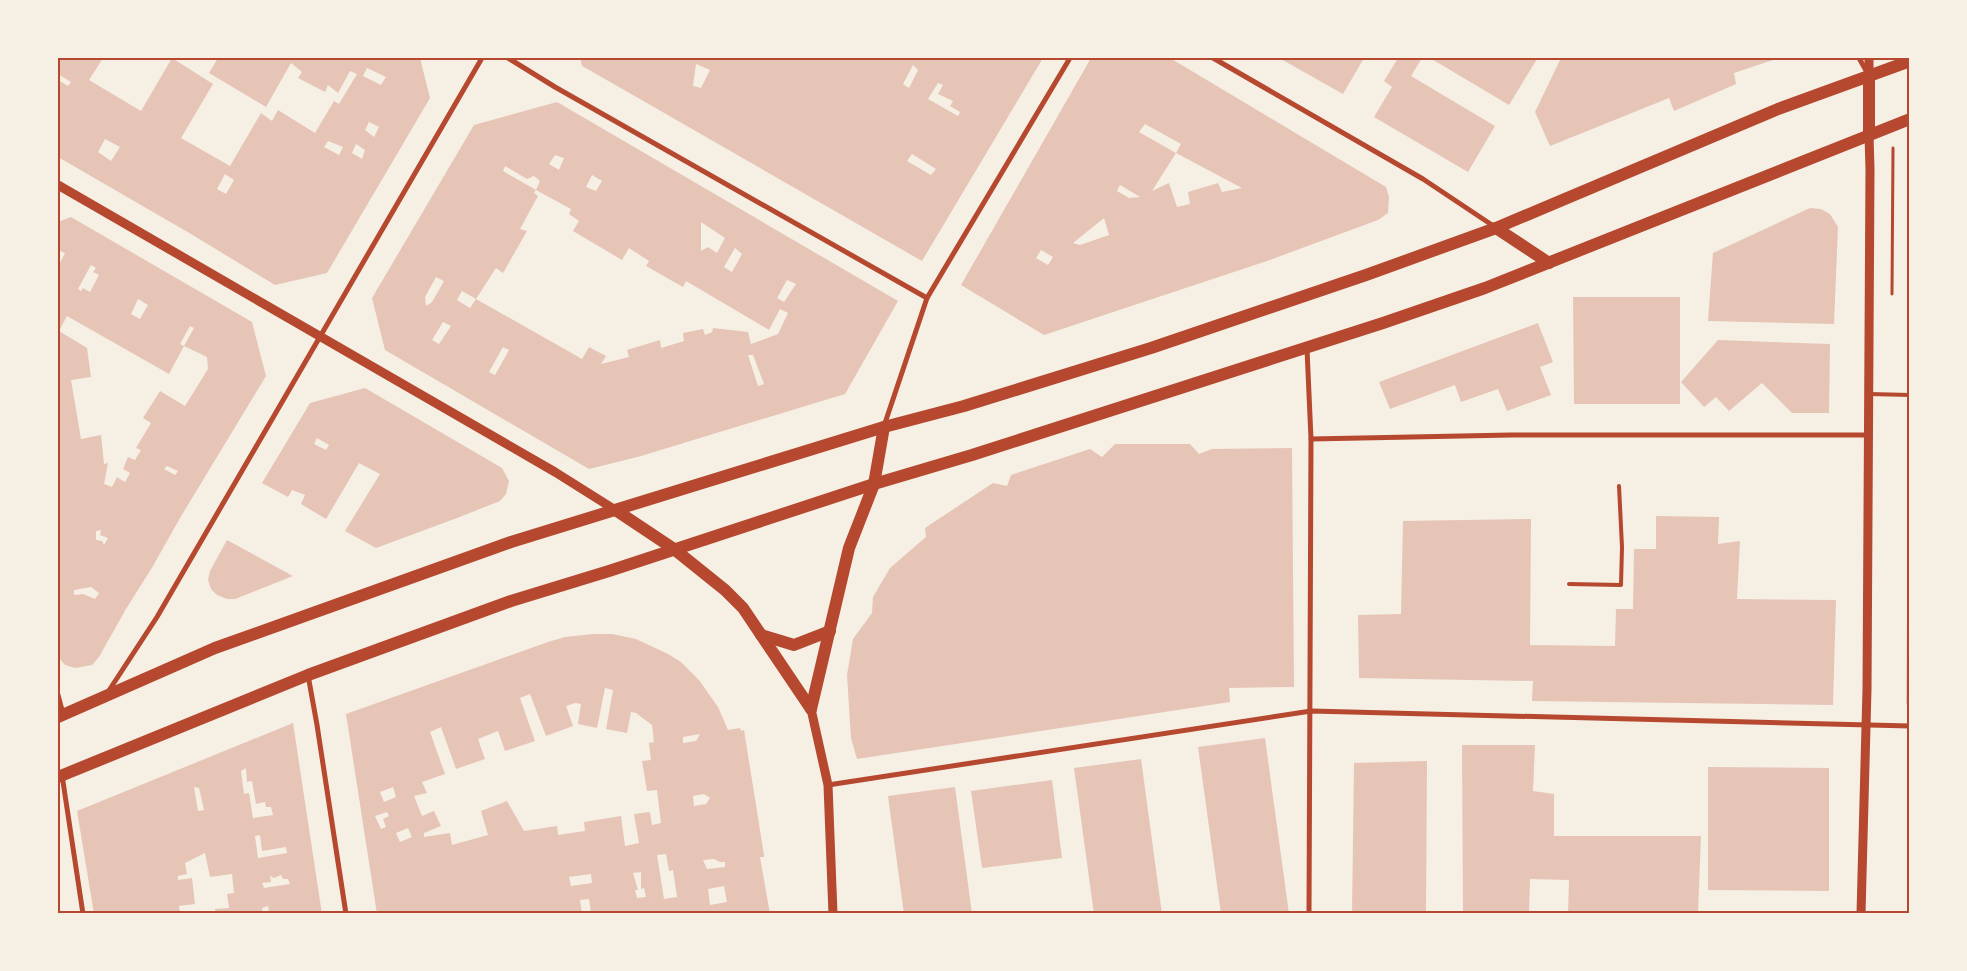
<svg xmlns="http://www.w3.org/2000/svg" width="1967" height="971" font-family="Cabin,sans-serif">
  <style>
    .building { fill: #e6c5b7; fill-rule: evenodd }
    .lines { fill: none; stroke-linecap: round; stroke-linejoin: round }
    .path { stroke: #b5482f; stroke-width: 3 }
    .service { stroke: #b5482f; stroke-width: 4 }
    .minor { stroke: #b5482f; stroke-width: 5 }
    .tertiary { stroke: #b5482f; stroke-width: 9 }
    .primary { stroke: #b5482f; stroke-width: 12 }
    .neatline { fill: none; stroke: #b5482f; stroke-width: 2 }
  </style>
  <rect width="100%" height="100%" fill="#f6efe4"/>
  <g class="building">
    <path d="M58 58H103L89 80 141 111 172 58 213 84 181 138 230 166 261 113 272 121 278 110 315 133 334 101 339 104 357 74 350 71 338 93 328 85 325 92 298 78 302 72 291 63 266 107 209 73 218 58H420L430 98 327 273 275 285 191 234 58 157V80L68 86 71 82 58 74ZM367 68 386 77 381 85 363 76ZM369 122 379 127 374 137 365 130ZM105 139 120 147 111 161 98 152ZM328 141 343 147 339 155 324 147ZM356 144 365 150 362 159 352 153ZM225 174 234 180 226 194 217 189Z"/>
    <path d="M580 58H1043L922 261 591 71 582 66ZM696 64 710 70 701 88 693 86ZM913 65 918 70 909 88 903 84ZM938 83 943 85 938 94 953 101 950 106 960 112 958 116 928 99ZM912 154 936 169 931 175 907 161Z"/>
    <path d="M1091 58H1170L1386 187 1389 197 1388 213 1378 220 1267 261 1044 335 961 285ZM1145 124 1181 144 1176 153 1242 188 1222 192 1218 183 1188 192 1190 204 1177 207 1169 183 1152 191 1176 153 1139 132ZM1120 185 1140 197 1129 198 1117 191ZM1104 218 1109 235 1080 245 1073 243ZM1041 250 1053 257 1048 265 1036 258Z"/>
    <polygon points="1279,58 1364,58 1343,94"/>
    <polygon points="1398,58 1422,58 1411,76 1495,126 1468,172 1374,117 1392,87 1384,81"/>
    <polygon points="1430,58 1535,58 1537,59 1509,105"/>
    <polygon points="1561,58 1779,58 1734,73 1736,84 1674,111 1669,98 1550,146 1535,112"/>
    <path d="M557 102 898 301 845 394 641 456 589 469 385 350 372 298 474 125ZM555 155 564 158 559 170 549 164ZM505 166 527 179 534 176 540 181 536 190 571 209 569 214 579 221 573 231 622 260 629 248 649 261 646 266 683 287 686 281 769 330 780 309 788 313 778 334 751 344 748 332 713 328 712 332 705 335 703 329 683 333 684 341 661 348 660 340 627 350 629 357 601 364 606 356 589 347 582 359 476 299 470 308 457 300 462 291 476 299 496 268 503 273 527 231 520 229 538 196 534 193 536 190 503 171ZM592 175 602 181 596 191 586 187ZM701 222 725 238 717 253 708 247 701 251ZM735 248 742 254 732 272 724 267ZM436 277 444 281 432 302 426 306 425 297ZM787 280 796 284 784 302 777 298ZM443 322 451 326 439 344 432 340ZM503 347 509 350 495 375 489 372ZM748 355H753L764 384 758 386Z"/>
    <polygon points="1810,208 1821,209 1830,214 1838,227 1834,324 1708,321 1713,253"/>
    <path d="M71 217 252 322 266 376 180 518 153 566 126 609 99 657 92 665 75 668 65 665 58 657V267L65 253 60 251 58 255V222ZM91 265 96 268 93 272 99 275 90 292 83 288 81 291 78 289ZM138 299 148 305 140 319 131 314ZM67 316 169 374 184 346 180 344 190 326 194 328 184 346 207 357 208 369 185 406 160 391 143 418 151 423 136 448 141 450 135 460 128 457 123 469 130 473 125 482 117 477 112 487 104 484 108 463 104 464 101 435 81 439 71 380 91 377 87 348 59 331ZM167 466 178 471 175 475 164 469ZM101 530 100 535 108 538 104 545 102 541 96 540V531ZM91 587 99 593 95 599 83 594 74 595V590Z"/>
    <polygon points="1573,297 1680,297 1680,404 1574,404"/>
    <polygon points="1538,323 1553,362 1540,367 1551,395 1507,411 1498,389 1461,402 1455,385 1390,409 1379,382"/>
    <polygon points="1718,340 1830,344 1829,413 1792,413 1762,383 1729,411 1716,397 1704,407 1681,382"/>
    <path d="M365 388 502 468 509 481 506 494 500 501 457 518 376 548 345 531 380 474 359 463 326 519 301 504 305 495 292 490 288 497 262 483 310 403ZM317 438 329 445 326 450 314 444Z"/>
    <polygon points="1115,444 1190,444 1199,454 1212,449 1292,448 1294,687 1229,688 1230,702 857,759 851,738 847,675 853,639 872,613 873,597 890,568 926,537 925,528 993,483 1007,486 1011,475 1090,449 1102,457"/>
    <polygon points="1656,516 1719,517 1718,544 1740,541 1737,599 1836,600 1833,705 1532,701 1533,681 1359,678 1358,615 1401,614 1403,521 1531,519 1530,645 1615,646 1616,609 1633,609 1634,549 1656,549"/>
    <polygon points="1908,527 1910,527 1910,704 1906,704"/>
    <polygon points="227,540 293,576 235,599 227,599 217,595 211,589 208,580 210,571"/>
    <path d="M593 634H612L636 639 668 654 681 662 699 680 718 707 728 730 740 728 741 731 744 730 764 855V857H760L770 914H591L589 899 580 900 582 914H377L346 714 548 642 565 637ZM605 688 613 690 606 729 627 733 631 712 636 713 652 725 654 742 649 743 651 760 642 761 647 791 657 790 661 823 652 825 650 812 634 814 639 843 625 846 621 816 584 822 585 831 558 835 557 826 524 831 507 801 481 811 488 835 452 845 450 833 424 837V833L441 826 434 811 422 816 414 796 427 793 422 782 445 774 430 732 441 727 456 769 485 759 478 739 498 731 505 751 535 741 520 698 530 694 546 736 573 726 566 706 575 703 581 704 578 724 597 728ZM700 734 696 741 683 743V737ZM393 787 396 797 384 802 380 792ZM704 794 710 798 706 804 694 806 693 796ZM387 812 389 816 383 819 386 827 381 829 375 816ZM408 828 412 837 400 842 396 833ZM666 854 669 871 673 870 677 897 664 899 657 855ZM714 859 720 862H725V867L707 869 703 860ZM641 872V889L644 888 646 897 637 898 635 890H638L633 873ZM591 874 592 883 571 886 569 877ZM724 886 727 902 710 905 708 889Z"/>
    <path d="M293 723 322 914H269L268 906 262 908 263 914H216L215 909 229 908 227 894 234 893 232 874 210 877 205 853 185 863 187 874 178 876V880L192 878 195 904 179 906 180 914H94L77 811ZM246 768 247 782 252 781 256 804 265 802 266 807H271L273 815 253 818 249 793 244 794 241 771ZM194 787 199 788 204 810 198 811ZM260 835 262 851 286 847 287 853 258 858 255 836ZM281 875 283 879H288L290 884 264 888 262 883 271 882 270 876 274 878Z"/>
    <polygon points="1265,738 1289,914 1221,914 1198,747"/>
    <polygon points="1462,745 1535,745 1533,791 1554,794 1554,836 1701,836 1698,914 1568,914 1569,880 1530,879 1529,913 1463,911"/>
    <polygon points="1141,759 1162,914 1094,914 1074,768"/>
    <polygon points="1427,761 1426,914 1352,914 1354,763"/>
    <polygon points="1708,767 1829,768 1829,891 1708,890"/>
    <polygon points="1052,780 1062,858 982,868 971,791"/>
    <polygon points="955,787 972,914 904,914 888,796"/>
  </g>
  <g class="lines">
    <polyline class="path" points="1892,294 1893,148"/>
    <g class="service">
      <polyline points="1869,394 1910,395"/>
      <polyline points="1569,584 1621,585 1622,547 1619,486"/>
    </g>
    <g class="minor">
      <polyline points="508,58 555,87 927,298"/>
      <polyline points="1213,58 1423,179 1495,227"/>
      <polyline points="1859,58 1868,74"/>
      <polyline points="1307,349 1311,439 1309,914"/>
      <polyline points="884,426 927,298 1070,58"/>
      <polyline points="1311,439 1511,435 1867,435"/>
      <polyline points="308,675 317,725 346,914"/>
      <polyline points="108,692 157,617 482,58"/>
      <polyline points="58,695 63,714"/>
      <polyline points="62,775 83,914"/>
      <polyline points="828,785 1311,711 1910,726"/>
    </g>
    <g class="tertiary">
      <polyline points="1869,77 1869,58"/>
      <polyline points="58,185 555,472 617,511"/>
      <polyline points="811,709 828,785 833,914"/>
      <polyline points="1861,914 1867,689 1870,169 1869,135"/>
    </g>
    <g class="primary">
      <polyline points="1869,135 1869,77"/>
      <polyline points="1496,228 1549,263"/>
      <polyline points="617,511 674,549 725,590 743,608 811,709"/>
      <polyline points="761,635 794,645 830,631"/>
      <polyline points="811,709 849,548 874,484 884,427"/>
      <polyline points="58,717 215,648 511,542 884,427 964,406 1151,348 1366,275 1496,228 1778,109 1910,61"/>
      <polyline points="58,777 308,675 511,601 609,571 874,484 972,455 1383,323 1485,288 1910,119"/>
    </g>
  </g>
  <rect width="1967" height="971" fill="none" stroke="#f6efe4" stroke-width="118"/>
  <rect x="59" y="59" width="1849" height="853" class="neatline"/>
</svg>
